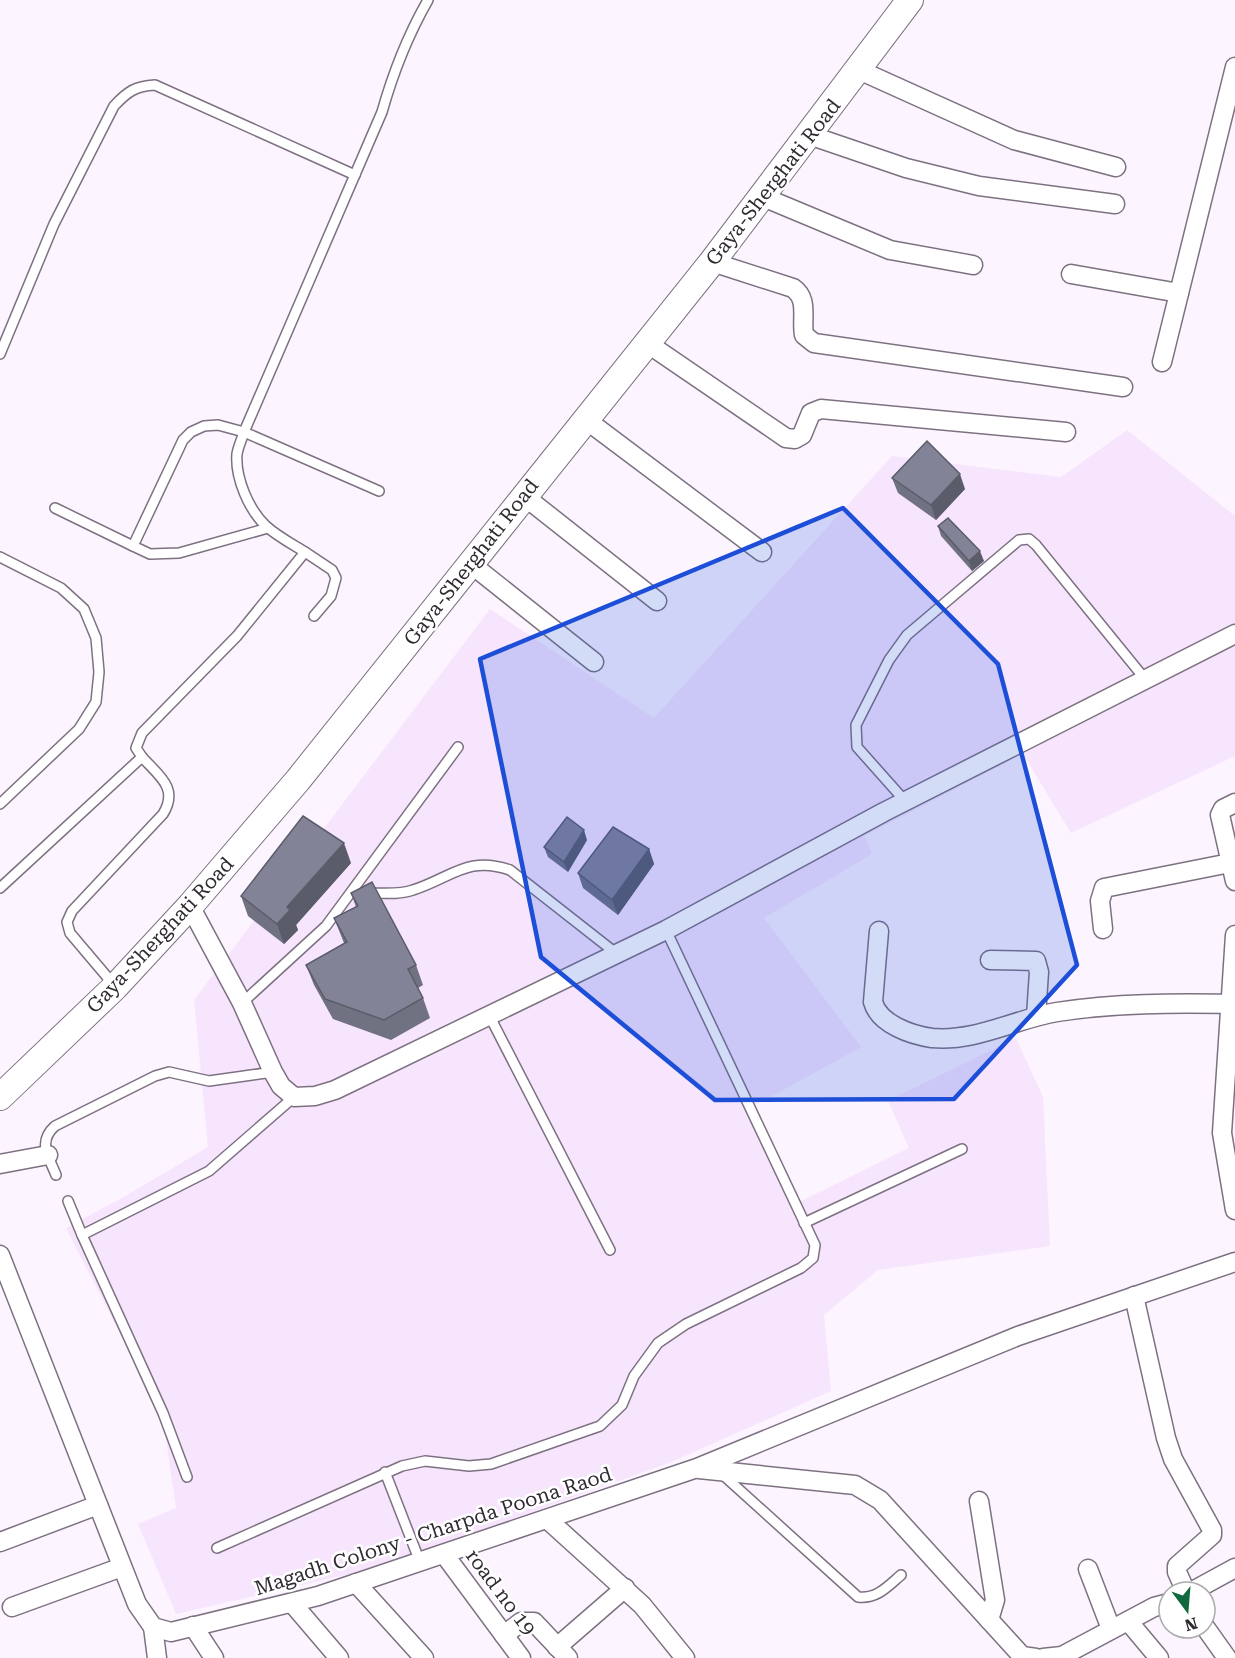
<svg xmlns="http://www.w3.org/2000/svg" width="1235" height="1658" font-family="'Roboto Serif',serif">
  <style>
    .built { fill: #f7e5fe }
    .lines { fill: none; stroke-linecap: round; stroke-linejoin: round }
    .lane-casing { stroke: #7d7181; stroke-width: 12 }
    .street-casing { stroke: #7d7181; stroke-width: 21 }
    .secondary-casing { stroke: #7d7181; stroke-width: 28 }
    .lane { stroke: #fff; stroke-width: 9 }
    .street { stroke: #fff; stroke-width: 18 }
    .secondary { stroke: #fff; stroke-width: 26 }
    .wall { fill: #707181 }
    .shaded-wall { fill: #5b5c69 }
    .building { fill: #828396; stroke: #5b5c69; stroke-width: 1.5 }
    .marked { fill: #1d4ed8; fill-opacity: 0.2; stroke: #1d4ed8; stroke-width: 4.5; stroke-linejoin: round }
    .labels { text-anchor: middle; stroke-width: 5; stroke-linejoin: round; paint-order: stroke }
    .street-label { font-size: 20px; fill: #302a31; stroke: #fff }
  </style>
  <rect width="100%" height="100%" fill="#fcf4ff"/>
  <polygon class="built" points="1127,430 1235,516 1235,756 1071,833 1023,754 864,836 872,854 764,918 861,1047 750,1108 797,1203 909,1148 888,1101 1016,1038 1043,1097 1050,1246 878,1270 824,1315 831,1391 669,1463 375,1568 176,1614 138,1524 176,1508 163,1418 66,1228 122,1198 208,1147 194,1000 490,609 654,718 892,456 1061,477"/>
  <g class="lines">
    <g class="lane-casing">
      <g id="lane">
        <path d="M0 354 54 224 114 106C127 92 135 86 155 85L355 175"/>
        <polyline points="55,508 133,546 183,440 191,432 204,426 218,425 244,432 379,491"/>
        <polyline points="133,546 150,554 179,553 268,528"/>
        <polyline points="305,552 332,570 336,578 331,596 314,616"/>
        <polyline points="0,557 61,588 84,609 96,638 99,672 96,702 79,729 0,804"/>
        <polyline points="905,801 857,747 856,725 889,660 907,635 1019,540 1029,539 1036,545 1145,679"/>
        <path d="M0 888 142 757 136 748 142 733 237 636 305 552C292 544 277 536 266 526 249 510 235 478 237 454 238 447 242 439 244 432L382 112C393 73 408 35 428 0"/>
        <path d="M367 893C381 893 400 895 413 890 451 878 468 855 510 870L617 954"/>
        <path d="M114 985 70 933 67 922 72 911 163 814C179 788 159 776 142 757"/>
        <polyline points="242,1003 326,926 458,747"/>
        <polyline points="489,1015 610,1250"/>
        <path d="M56 1175C49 1157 37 1142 55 1126L155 1076 169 1072 209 1081 273 1072"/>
        <polyline points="68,1201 82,1235"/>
        <polyline points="804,1223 962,1149"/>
        <polyline points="385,1472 420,1562"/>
        <path d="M722 1474 858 1597C877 1599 887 1587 901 1575"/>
        <polyline points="187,1477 163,1413 82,1235 209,1171 294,1097"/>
        <polyline points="217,1548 402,1466 425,1461 469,1466 491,1464 600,1426 622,1405 634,1376 658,1343 686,1324 801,1268 813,1258 815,1245 666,930"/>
      </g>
    </g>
    <g class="street-casing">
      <g id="street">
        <polyline points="859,70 1014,140 1116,167"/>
        <polyline points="809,135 906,168 979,186 1115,204"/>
        <polyline points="763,197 890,250 973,265"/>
        <path d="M712 262 793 288C809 299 801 318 804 335L814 343 1123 387"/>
        <polyline points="1071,274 1179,293"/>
        <polyline points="647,343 786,438 795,439 802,435 811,413 821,409 1066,432"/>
        <polyline points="1162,362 1235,67"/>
        <polyline points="585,419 762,552"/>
        <polyline points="524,496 657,601"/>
        <polyline points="471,564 594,662"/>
        <polyline points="1235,803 1223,809 1220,815 1235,881"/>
        <polyline points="190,906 242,1003 273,1072 281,1086 294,1097 315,1096 335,1090 666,930 884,812 1235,634"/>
        <polyline points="1103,929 1100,901 1104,888 1230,863"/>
        <path d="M879 931 873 1002C879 1024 911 1035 932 1038 976 1042 1015 1019 1057 1012 1116 1003 1173 1003 1232 1004"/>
        <polyline points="1235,935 1222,1133 1235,1210"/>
        <polyline points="990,960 1036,961 1039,972 1036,1016"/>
        <polyline points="0,1164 48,1155"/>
        <polyline points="0,1255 137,1604 153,1627 171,1632 318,1596 697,1468 1018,1336 1235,1262"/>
        <polyline points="1134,1296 1166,1438 1173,1459 1212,1530 1212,1535 1177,1566 1177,1572 1186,1592"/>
        <polyline points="699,1469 855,1485 880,1500 1022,1656 1036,1658"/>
        <polyline points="979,1501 995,1600 989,1620"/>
        <polyline points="547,1519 642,1605 685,1658"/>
        <polyline points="0,1542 98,1505"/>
        <polyline points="444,1554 521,1658"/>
        <polyline points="1088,1569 1111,1629"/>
        <polyline points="356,1583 424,1658"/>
        <polyline points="1191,1592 1235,1568"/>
        <polyline points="292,1603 339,1658"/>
        <polyline points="12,1607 122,1567"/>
        <polyline points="1128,1621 1159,1658"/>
        <polyline points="193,1626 214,1658"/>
        <polyline points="153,1627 157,1658"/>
        <polyline points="1205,1627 1227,1658"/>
        <polyline points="504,1635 521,1622 534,1622 568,1658"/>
        <polyline points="557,1647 625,1588"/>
        <polyline points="1043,1658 1062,1656 1154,1607 1169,1603"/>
      </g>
    </g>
    <g class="secondary-casing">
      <polyline id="secondary" points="0,1097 115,987 190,906 298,780 712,262 910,0"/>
    </g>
    <use href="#lane" class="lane"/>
    <use href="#street" class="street"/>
    <use href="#secondary" class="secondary"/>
  </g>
  <g class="wall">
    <polygon points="892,478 965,489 936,520 898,493"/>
    <polygon points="938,526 984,561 972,571 941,536"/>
    <polygon points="587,840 568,872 548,857 544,847"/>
    <polygon points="649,849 654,864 618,915 583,888 578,873"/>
    <polygon points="351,863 296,925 298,930 284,944 248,916 241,896"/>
    <polygon points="351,893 416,965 423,985 418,988 423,998 430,1018 391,1040 333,1019 314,985 306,965 344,943 334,918 356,907"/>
  </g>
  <g class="shaded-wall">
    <polygon points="960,474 965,489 936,520 931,505"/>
    <polygon points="980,551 984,561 972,571 969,561"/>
    <polygon points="584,830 587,840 568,872 564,862"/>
    <polygon points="344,843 351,863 296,925 298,930 284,944 277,924 287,907"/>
    <polygon points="649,849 654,864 618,915 612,900"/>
  </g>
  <g class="building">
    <polygon points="927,441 960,474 931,505 892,478"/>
    <polygon points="948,518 980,551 969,561 938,526"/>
    <polygon points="303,816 344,843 287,907 290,910 277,924 241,896"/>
    <polygon points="567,817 584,830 564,862 544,847"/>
    <polygon points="613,827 649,849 612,900 578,873"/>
    <polygon points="372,882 416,965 408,969 423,998 384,1020 325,999 306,965 347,942 334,918 358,906 351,893"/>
  </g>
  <path class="marked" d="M843 508 998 664 1077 965 954 1099 715 1100 541 957 480 659Z"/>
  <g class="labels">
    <g class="street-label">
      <text transform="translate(773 182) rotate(-52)" y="7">Gaya-Sherghati Road</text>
      <text transform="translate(471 562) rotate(-52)" y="7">Gaya-Sherghati Road</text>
      <text transform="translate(160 935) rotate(-47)" y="7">Gaya-Sherghati Road</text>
      <text transform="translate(433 1531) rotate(-18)" y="7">Magadh Colony - Charpda Poona Raod</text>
      <text transform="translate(501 1592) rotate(53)" y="7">road no 19</text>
    </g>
  </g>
  <g transform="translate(1187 1610) rotate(164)"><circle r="28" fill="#ffffff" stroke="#acaaad" stroke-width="1.5"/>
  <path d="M0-4.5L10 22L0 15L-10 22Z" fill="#10693c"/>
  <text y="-9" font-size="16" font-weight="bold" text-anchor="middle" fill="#302a31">N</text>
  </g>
</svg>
